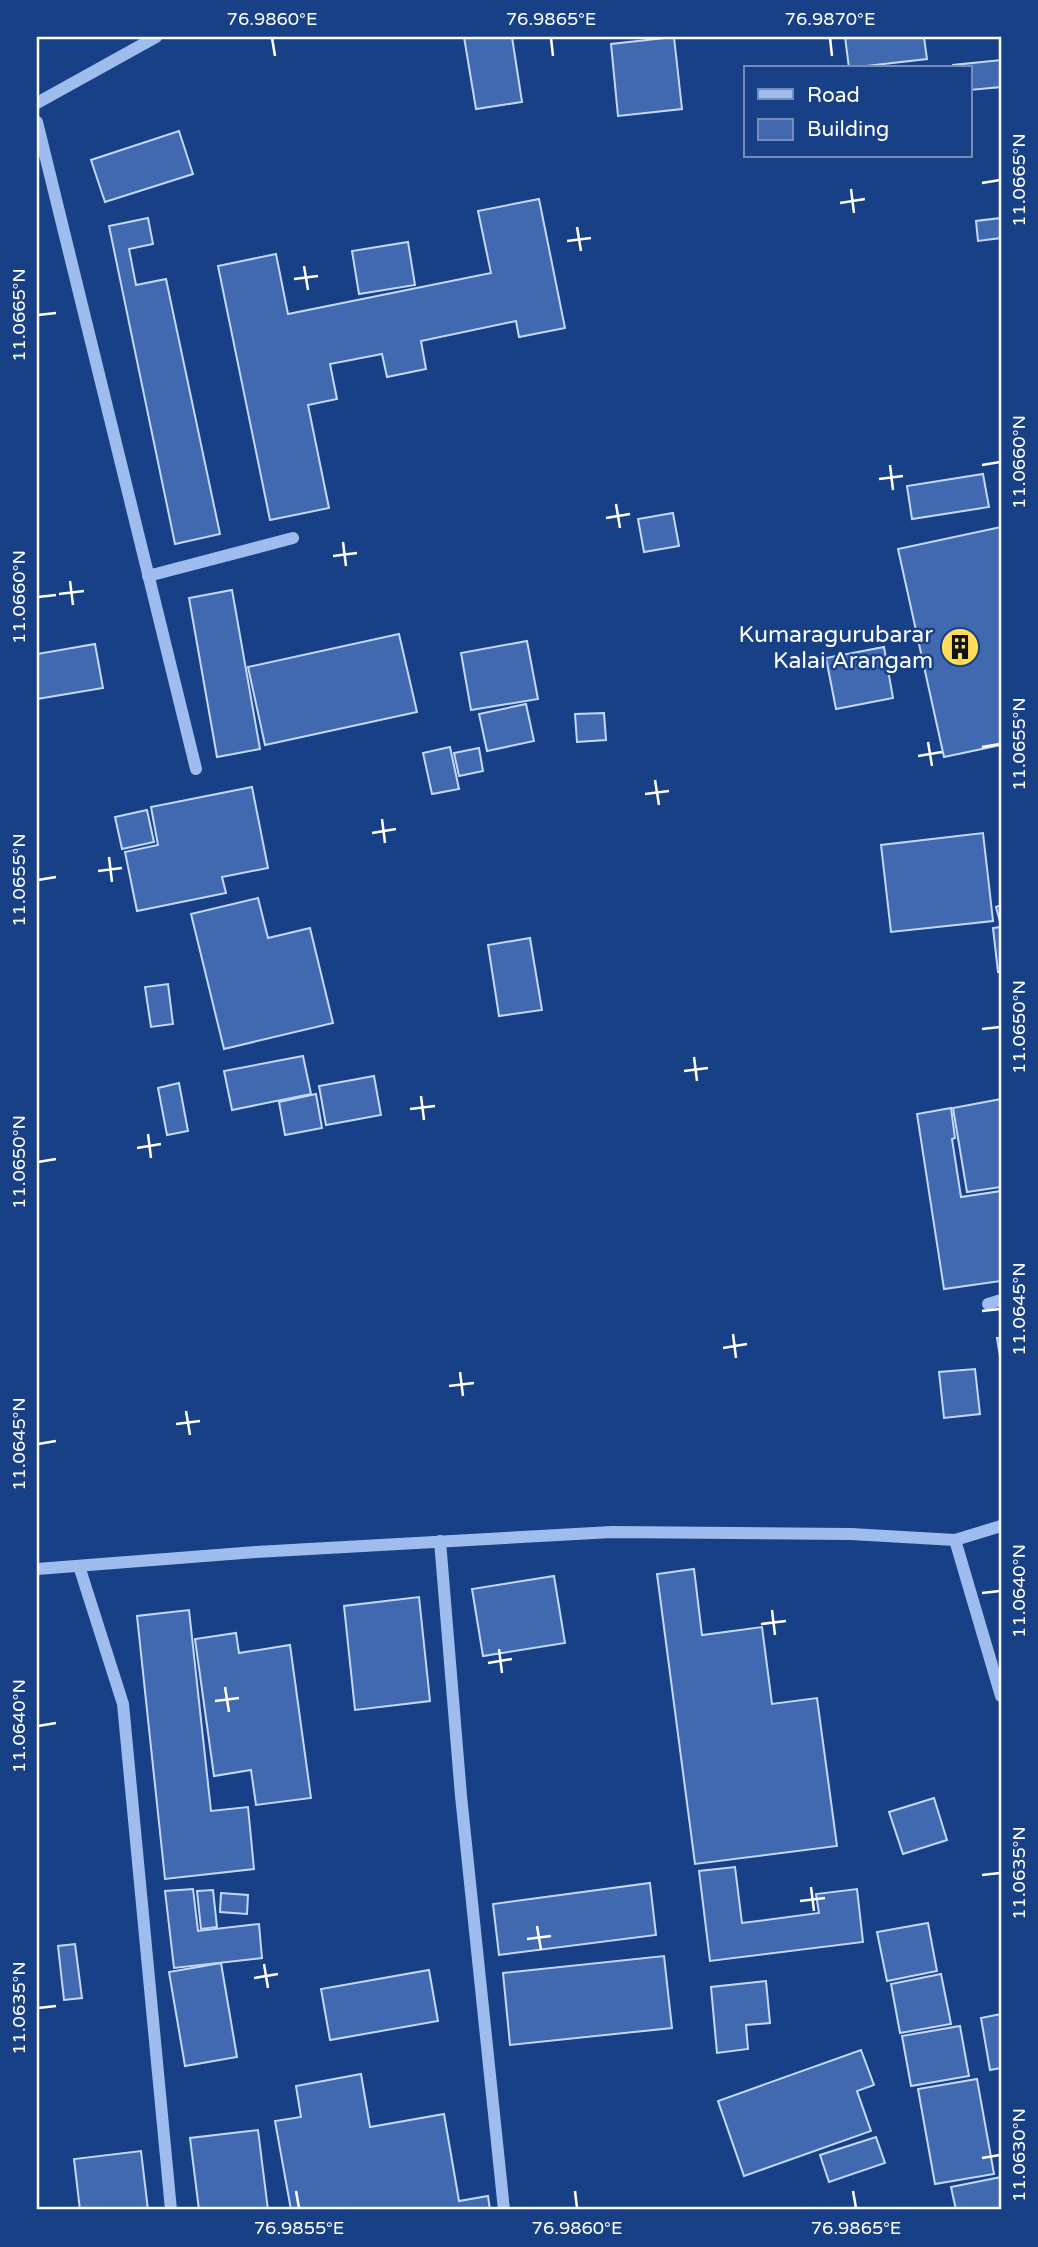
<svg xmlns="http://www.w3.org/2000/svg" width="1038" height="2247" font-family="'Varela Round',sans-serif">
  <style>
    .building { fill: #4069b0; stroke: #c3d8fa; stroke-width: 2 }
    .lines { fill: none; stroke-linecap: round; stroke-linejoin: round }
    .minor { stroke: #9ebced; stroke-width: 12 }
    .ticks { fill: none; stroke: #fff; stroke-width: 2.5 }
    .labels { text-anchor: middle; stroke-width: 5; stroke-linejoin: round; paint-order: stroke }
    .poi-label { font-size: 23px; fill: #fff; stroke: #174086; text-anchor: end }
    .neatline { fill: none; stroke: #fff; stroke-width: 2.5 }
    .ticks-label { font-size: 18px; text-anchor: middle; fill: #fff }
  </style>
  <rect width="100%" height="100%" fill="#174086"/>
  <g class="building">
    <polygon points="464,37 512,37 522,102 476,109"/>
    <polygon points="674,37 682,109 618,116 611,44"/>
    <polygon points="845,37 924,37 927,59 849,68"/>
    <polygon points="1001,60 1001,87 970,90 970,68 953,68 953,65"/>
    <polygon points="179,131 193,174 105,202 91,160"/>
    <polygon points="539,199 565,328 519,337 516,321 421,341 426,369 387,377 382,354 330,364 337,399 308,405 329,508 270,520 218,266 276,254 288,314 491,273 478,211"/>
    <polygon points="148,218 153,244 129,249 136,285 166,279 220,534 175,544 109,226"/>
    <polygon points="1001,218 1001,238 978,241 976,221"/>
    <polygon points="408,242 415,285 359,294 352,251"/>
    <polygon points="983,474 989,507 912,519 907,486"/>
    <polygon points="673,513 679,546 644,552 638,519"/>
    <polygon points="1001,527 1001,745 944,757 898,549"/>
    <polygon points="232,590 260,749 217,757 189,598"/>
    <polygon points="399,634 417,712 265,745 248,667"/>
    <polygon points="527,641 538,699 471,710 461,653"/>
    <polygon points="95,644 103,688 37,699 37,654"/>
    <polygon points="884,647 893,698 836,709 826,658"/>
    <polygon points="526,704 534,741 487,751 479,714"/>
    <polygon points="604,713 606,740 577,742 575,714"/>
    <polygon points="450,747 459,789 432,794 423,753"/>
    <polygon points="479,748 483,771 459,776 454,753"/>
    <polygon points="252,787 268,868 222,877 226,893 137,911 125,852 158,845 151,807"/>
    <polygon points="147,810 154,842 122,849 115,817"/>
    <polygon points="983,833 993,921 891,932 881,845"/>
    <polygon points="258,898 268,938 310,928 333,1023 224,1049 191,914"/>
    <polygon points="1001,905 1001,925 996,907"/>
    <polygon points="1001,927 1001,972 998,972 993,928"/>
    <polygon points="530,938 542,1010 499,1016 488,945"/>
    <polygon points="168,984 173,1024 151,1027 145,987"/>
    <polygon points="303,1056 311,1094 232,1110 224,1071"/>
    <polygon points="374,1076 381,1115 326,1125 319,1086"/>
    <polygon points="179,1083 188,1131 167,1135 158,1088"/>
    <polygon points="316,1094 322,1128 285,1135 279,1102"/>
    <polygon points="1001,1099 1001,1187 967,1192 953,1108"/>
    <polygon points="951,1108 955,1138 952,1139 961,1197 1001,1191 1001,1281 944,1289 917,1114"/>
    <polygon points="997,1338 1001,1338 1001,1362"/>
    <polygon points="975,1369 980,1414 944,1418 939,1372"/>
    <polygon points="694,1569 702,1635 762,1627 772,1704 817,1698 837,1846 695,1864 657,1574"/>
    <polygon points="554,1576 565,1643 483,1656 472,1589"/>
    <polygon points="419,1597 430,1701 355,1710 344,1606"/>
    <polygon points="189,1610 211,1811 248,1807 254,1869 165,1879 137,1616"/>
    <polygon points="236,1633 239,1653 290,1645 311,1798 256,1805 251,1770 214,1776 195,1639"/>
    <polygon points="934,1798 947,1840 903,1854 889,1812"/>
    <polygon points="735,1867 742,1923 819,1913 816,1894 857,1889 863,1942 710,1961 699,1871"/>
    <polygon points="650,1883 656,1935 499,1955 493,1904"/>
    <polygon points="193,1889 198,1931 259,1924 262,1958 174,1968 165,1891"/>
    <polygon points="213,1890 217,1927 201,1929 197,1891"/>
    <polygon points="221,1893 248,1895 247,1914 220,1912"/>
    <polygon points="928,1923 937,1971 887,1981 877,1932"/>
    <polygon points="75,1944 82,1998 64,2000 58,1946"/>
    <polygon points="664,1956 672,2028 510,2045 503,1973"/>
    <polygon points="221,1963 237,2057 185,2066 169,1972"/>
    <polygon points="429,1970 438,2021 330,2040 321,1989"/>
    <polygon points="941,1974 951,2024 900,2033 891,1984"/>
    <polygon points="766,1981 770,2023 746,2025 748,2049 717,2053 711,1987"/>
    <polygon points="1001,2014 1001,2068 990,2070 981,2018"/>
    <polygon points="960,2026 969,2076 911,2086 902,2036"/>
    <polygon points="861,2050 874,2085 857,2091 871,2131 744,2176 718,2101"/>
    <polygon points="361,2074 370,2127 444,2114 459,2201 488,2196 490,2210 291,2210 275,2121 301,2117 296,2086"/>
    <polygon points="977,2079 994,2174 935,2184 918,2089"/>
    <polygon points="258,2130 268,2210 199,2210 190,2138"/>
    <polygon points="876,2137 885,2163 829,2182 820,2155"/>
    <polygon points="141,2151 148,2210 80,2210 74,2159"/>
    <polygon points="1001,2177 1001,2210 956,2210 951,2187"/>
  </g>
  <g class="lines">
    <g class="minor">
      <polyline points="37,103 156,37"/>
      <polyline points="37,122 196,769"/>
      <polyline points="148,576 293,538"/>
      <polyline points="988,1304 1001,1300"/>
      <polyline points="955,1540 1001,1696"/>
      <polyline points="440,1541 461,1796 504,2210"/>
      <polyline points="79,1566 123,1704 171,2210"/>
      <polyline points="37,1569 256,1552 612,1532 851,1534 955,1540 1001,1526"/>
    </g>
  </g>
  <path class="ticks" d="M272 38 275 56M551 38 553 56M830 38 832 56M982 183 1000 180M851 189 854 213M840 203 865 199M577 227 581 251M567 241 591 238M304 266 308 290M294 279 318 276M38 315 56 313M890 465 893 490M982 465 1000 462M879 479 903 476M616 504 620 528M606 518 630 514M343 542 346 566M333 556 357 553M70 581 73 605M59 594 84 591M38 597 56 595M928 742 932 766M982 747 1000 744M918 756 942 752M655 780 659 805M645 794 669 791M382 819 385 843M372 833 396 829M109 857 112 882M98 871 122 868M38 880 56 877M982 1029 1000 1027M694 1057 697 1081M684 1071 708 1068M421 1096 424 1120M410 1109 435 1106M148 1134 151 1158M137 1148 161 1144M38 1162 56 1159M982 1311 1000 1309M733 1334 736 1358M723 1348 747 1344M460 1372 463 1396M449 1386 474 1383M186 1411 190 1435M176 1424 200 1421M38 1444 56 1441M982 1593 1000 1591M772 1610 775 1635M761 1624 786 1621M499 1649 502 1673M488 1663 512 1659M225 1687 229 1712M215 1701 239 1698M38 1726 56 1723M982 1875 1000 1873M811 1887 814 1911M800 1901 825 1898M537 1926 541 1950M527 1939 551 1936M264 1964 268 1988M254 1978 278 1974M38 2008 56 2006M982 2158 1000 2155M296 2191 299 2208M575 2191 577 2208M853 2191 856 2208"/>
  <defs>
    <g id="building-disc" transform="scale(2.0125)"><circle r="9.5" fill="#ffdc5a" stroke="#174086"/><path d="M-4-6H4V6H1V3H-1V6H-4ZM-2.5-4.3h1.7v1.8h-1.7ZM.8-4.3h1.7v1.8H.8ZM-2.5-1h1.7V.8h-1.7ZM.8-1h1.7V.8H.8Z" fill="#111"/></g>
  </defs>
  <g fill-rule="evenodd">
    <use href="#building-disc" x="960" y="647"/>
  </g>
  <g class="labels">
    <g class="poi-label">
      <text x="933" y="642">Kumaragurubarar<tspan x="933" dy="26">Kalai Arangam</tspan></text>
    </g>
  </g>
  <rect width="1038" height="2247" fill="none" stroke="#174086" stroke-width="77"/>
  <rect x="744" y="66" width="228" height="91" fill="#174086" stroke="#748cb6" stroke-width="2"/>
  <rect x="758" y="89" width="35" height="10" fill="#9ebced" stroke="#748cb6" stroke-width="2"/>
  <text x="807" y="102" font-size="21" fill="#ffffff">Road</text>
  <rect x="758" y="119" width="35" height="21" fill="#4069b0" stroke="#748cb6" stroke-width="2"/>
  <text x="807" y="136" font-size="21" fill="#ffffff">Building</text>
  <rect x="38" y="38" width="962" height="2170" class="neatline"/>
  <g class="ticks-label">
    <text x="272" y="25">76.9860°E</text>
    <text x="551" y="25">76.9865°E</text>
    <text x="830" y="25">76.9870°E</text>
    <text transform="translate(1019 180) rotate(-90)" y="6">11.0665°N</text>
    <text transform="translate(19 315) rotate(-90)" y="6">11.0665°N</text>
    <text transform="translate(1019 462) rotate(-90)" y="6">11.0660°N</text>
    <text transform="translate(19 597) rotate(-90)" y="6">11.0660°N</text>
    <text transform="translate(1019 744) rotate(-90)" y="6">11.0655°N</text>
    <text transform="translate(19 880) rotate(-90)" y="6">11.0655°N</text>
    <text transform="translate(1019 1027) rotate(-90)" y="6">11.0650°N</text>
    <text transform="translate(19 1162) rotate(-90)" y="6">11.0650°N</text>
    <text transform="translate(1019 1309) rotate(-90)" y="6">11.0645°N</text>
    <text transform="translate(19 1444) rotate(-90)" y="6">11.0645°N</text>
    <text transform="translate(1019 1591) rotate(-90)" y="6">11.0640°N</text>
    <text transform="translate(19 1726) rotate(-90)" y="6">11.0640°N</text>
    <text transform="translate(1019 1873) rotate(-90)" y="6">11.0635°N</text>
    <text transform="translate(19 2008) rotate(-90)" y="6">11.0635°N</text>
    <text transform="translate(1019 2155) rotate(-90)" y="6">11.0630°N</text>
    <text x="299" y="2234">76.9855°E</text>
    <text x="577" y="2234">76.9860°E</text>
    <text x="856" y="2234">76.9865°E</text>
  </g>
</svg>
